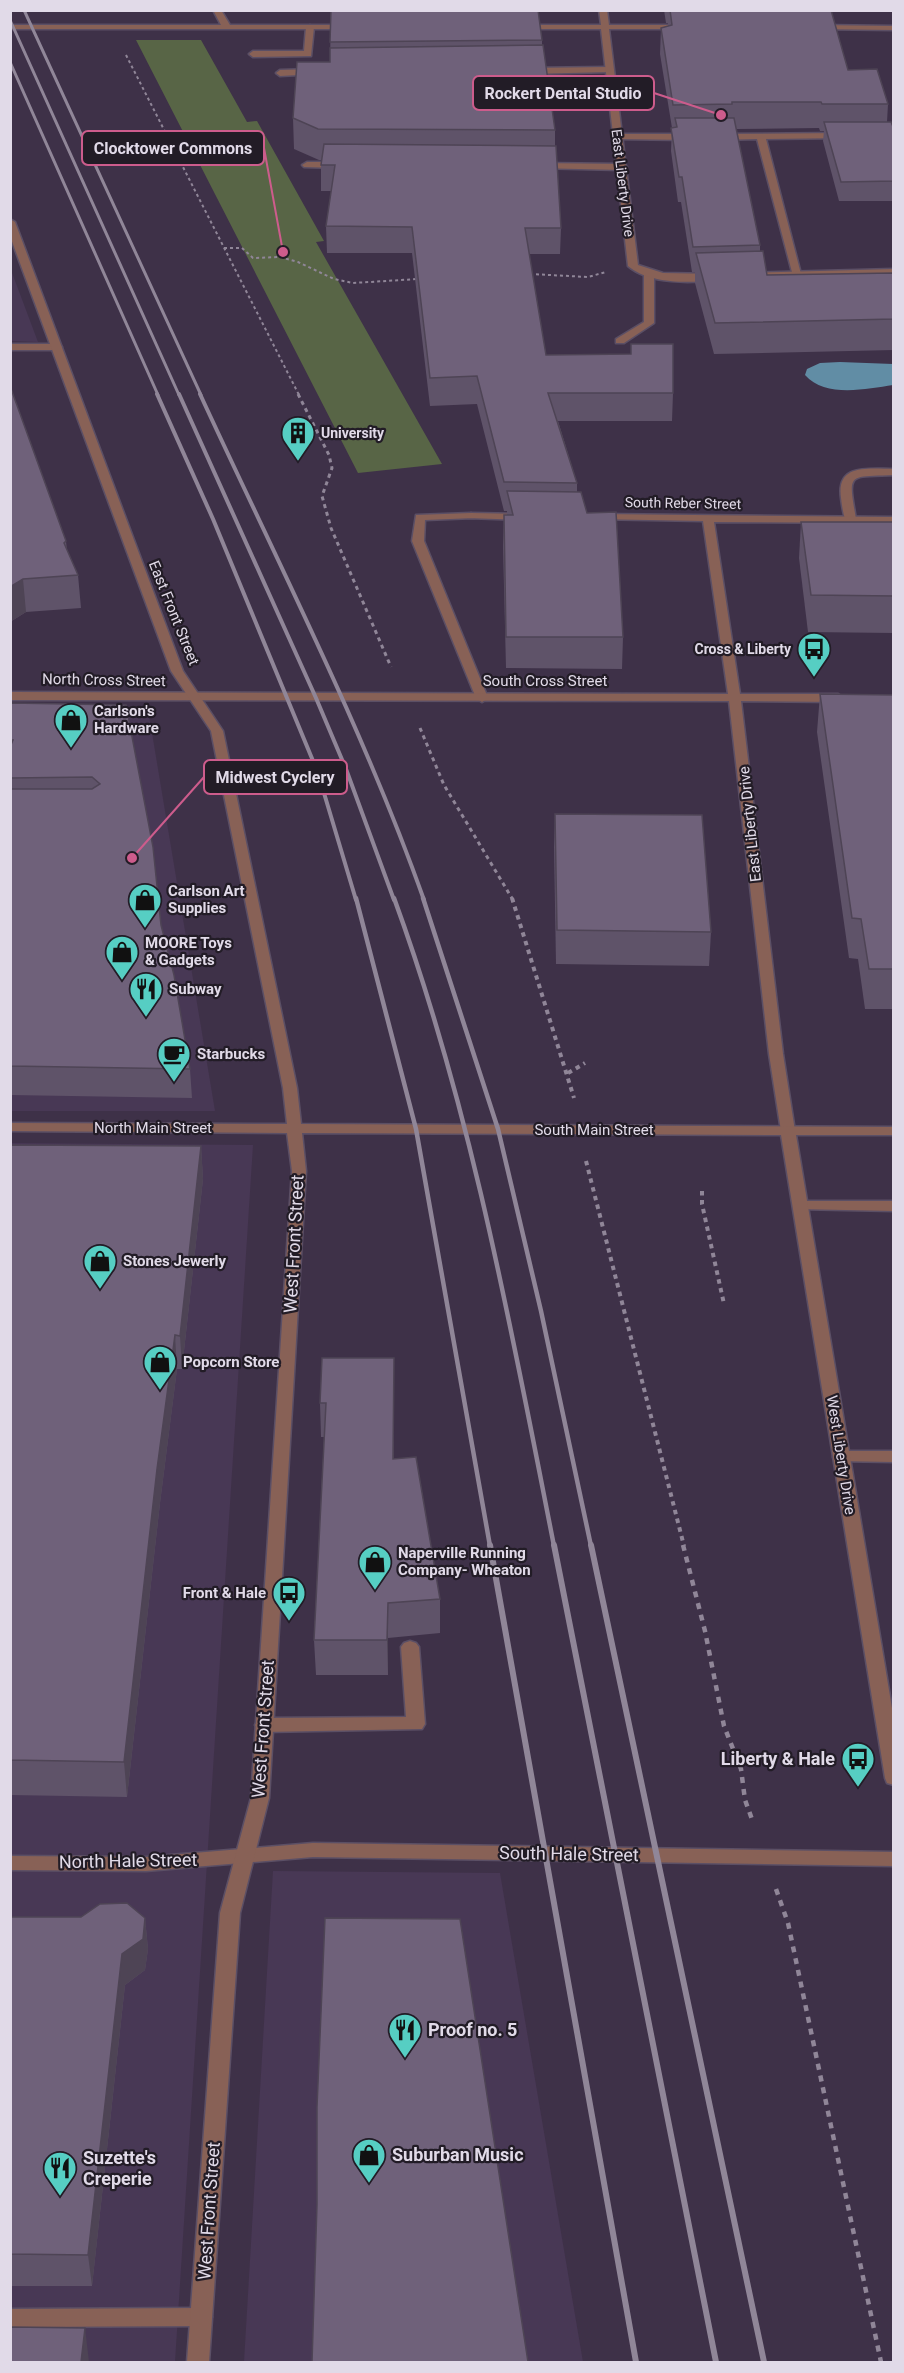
<svg xmlns="http://www.w3.org/2000/svg" width="904" height="2373" font-family="Roboto,sans-serif">
  <style>
    .built { fill: #483855 }
    .green { fill: #586546 }
    .water { fill: #618da5 }
    .lines { fill: none; stroke-linecap: round; stroke-linejoin: round }
    .service-casing { stroke: #5b4f65; stroke-width: 3 }
    .minor-casing { stroke: #5b4f65; stroke-width: 3 }
    .tertiary-casing { stroke: #5b4f65; stroke-width: 3 }
    .path-far3 { stroke: #908698; stroke-width: 2; stroke-dasharray: 3 3; stroke-linecap: butt }
    .path-far2 { stroke: #908698; stroke-width: 3; stroke-dasharray: 4 4; stroke-linecap: butt }
    .path-far1 { stroke: #908698; stroke-width: 4; stroke-dasharray: 4.5 4.5; stroke-linecap: butt }
    .path { stroke: #908698; stroke-width: 4.5; stroke-dasharray: 6 6; stroke-linecap: butt }
    .service { fill: #886156; fill-rule: evenodd }
    .minor { fill: #886156; fill-rule: evenodd }
    .tertiary { fill: #886156; fill-rule: evenodd }
    .rail-far3 { stroke: #908698; stroke-width: 3 }
    .rail-far2 { stroke: #908698; stroke-width: 4 }
    .rail-far1 { stroke: #908698; stroke-width: 4.5 }
    .rail { stroke: #908698; stroke-width: 6 }
    .wall { fill: #5f5369 }
    .shaded-wall { fill: #4e4455 }
    .building { fill: #6f617a; stroke: #4e4455; stroke-width: 1.5 }
    .labels { text-anchor: middle; stroke-width: 4.5; stroke-linejoin: round; paint-order: stroke }
    .far-street-label { font-size: 14px; fill: #e1dae8; stroke: #221c26 }
    .far-poi-label { font-size: 14px; font-weight: bold; fill: #e1dae8; stroke: #221c26; text-anchor: start }
    .street-label { font-size: 15px; fill: #e1dae8; stroke: #221c26 }
    .poi-label { font-size: 15px; font-weight: bold; fill: #e1dae8; stroke: #221c26; text-anchor: start }
    .near-street-label { font-size: 18px; fill: #e1dae8; stroke: #221c26 }
    .near-poi-label { font-size: 18px; font-weight: bold; fill: #e1dae8; stroke: #221c26; text-anchor: start }
    .leader { fill: none; stroke: #cd5c8c; stroke-width: 2 }
    .callout-dot { fill: #cd5c8c; stroke: #221c26; stroke-width: 2 }
    .callout { fill: #221c26; stroke: #cd5c8c; stroke-width: 2 }
    .callout-label { font-size: 16px; text-anchor: middle; font-weight: bold; fill: #e1dae8 }
  </style>
  <rect width="100%" height="100%" fill="#3e3148"/>
  <g class="built">
    <polygon points="10,270 11,270 38,342 11,341"/>
    <polygon points="11,708 148,709 215,1111 11,1111"/>
    <polygon points="10,1143 253,1145 175,2362 11,2362"/>
    <polygon points="273,1871 500,1873 583,2362 244,2362"/>
  </g>
  <polygon class="green" points="136,40 201,40 247,122 257,121 324,241 316,242 442,464 358,473"/>
  <path class="water" d="M840 362 893 364V385C866 389 825 398 805 375L807 369 820 363Z"/>
  <g class="lines">
    <g class="service-casing">
      <g id="service">
        <polygon points="310,25 314,27 311,56 253,57 249,54 253,51 304,51 306,27"/>
        <polygon points="608,67 611,68 611,72 527,74 523,71 527,68"/>
        <polygon points="314,69 318,72 317,74 280,76 276,73 280,70"/>
        <polygon points="843,133 847,136 846,138 766,139 801,274 793,276 757,139 720,140 716,137 720,134"/>
        <polygon points="617,134 690,134 694,137 690,140 614,139 614,135"/>
        <polygon points="307,162 340,162 345,165 340,168 304,167 302,165"/>
        <polygon points="538,163 622,164 627,167 622,170 535,168 535,164"/>
        <polygon points="649,272 654,275 654,323 624,343 616,343 616,339 644,322 644,275"/>
        <path d="M894 469V475C847 477 848 472 856 519L850 522 846 521C843 514 842 506 841 498 836 463 869 469 894 469Z"/>
        <polygon points="471,513 477,516 475,518 425,520 424,541 488,698 482,702 476,698 412,541 416,515"/>
        <polygon points="801,1201 894,1201 894,1211 796,1209 793,1206 796,1203"/>
        <polygon points="841,1451 894,1451 894,1462 835,1461 833,1457 835,1453"/>
        <polygon points="410,1641 416,1643 419,1647 425,1724 422,1729 264,1732 258,1730 255,1725 258,1720 264,1718 406,1717 401,1647 404,1643"/>
        <polygon points="201,2308 209,2310 212,2317 209,2324 201,2326 10,2327 10,2309"/>
      </g>
    </g>
    <g class="minor-casing">
      <g id="minor">
        <polygon points="213,10 221,10 230,25 349,25 353,27 349,29 10,29 10,25 221,25"/>
        <path d="M599 10H607L609 25H682L686 27 682 29H609L638 265 663 273 715 274 720 277 718 279C692 284 649 284 628 266L601 29H520L516 27 520 25H601Z"/>
        <polygon points="817,25 894,26 894,30 814,29 813,27"/>
        <polygon points="894,269 894,275 748,279 743,276 748,273"/>
        <polygon points="10,344 57,344 62,347 57,350 10,350"/>
        <polygon points="471,513 522,514 528,517 522,520 467,518 465,516"/>
        <polygon points="597,514 894,517 894,523 714,522 740,694 838,694 844,698 838,702 741,701 783,1054 795,1131 793,1134 788,1135 781,1131 769,1054 729,701 10,700 10,692 728,694 703,521 593,519 591,517"/>
        <polygon points="313,1843 894,1852 894,1866 313,1857 146,1871 10,1870 10,1856 146,1857"/>
      </g>
    </g>
    <g class="tertiary-casing">
      <polygon id="tertiary" points="10,219 15,222 183,671 223,731 297,1088 301,1124 894,1127 894,1135 796,1135 894,1720 894,1785 887,1783 885,1778 781,1135 302,1133 306,1171 269,1798 240,1913 209,2362 187,2362 220,1913 251,1798 292,1171 287,1133 10,1131 10,1123 287,1124 283,1088 211,731 171,671 10,236"/>
    </g>
    <g class="path-far3">
      <polyline points="126,55 299,395"/>
      <polyline points="224,248 242,248 253,258 280,257 298,262 334,279 353,283 418,279"/>
      <polyline points="530,274 588,277 606,272"/>
    </g>
    <g class="path-far2">
      <polyline points="298,394 329,455 332,468 322,496 331,528 391,667"/>
      <polyline points="420,728 444,785 513,900"/>
    </g>
    <g class="path-far1">
      <polyline points="512,898 574,1098"/>
      <polyline points="568,1073 585,1063"/>
      <polyline points="586,1161 684,1546"/>
      <polyline points="702,1191 702,1204 724,1304"/>
    </g>
    <g class="path">
      <polyline points="683,1545 705,1631 724,1726 741,1769 745,1800 753,1822"/>
      <polyline points="776,1889 788,1923 881,2362"/>
    </g>
    <use href="#service" class="service"/>
    <use href="#minor" class="minor"/>
    <use href="#tertiary" class="tertiary"/>
    <g class="rail-far3">
      <polyline points="24,10 201,395"/>
      <polyline points="10,20 179,395"/>
      <polyline points="10,62 158,395"/>
    </g>
    <g class="rail-far2">
      <polyline points="157,394 213,519 318,773 356,900"/>
      <polyline points="179,394 316,698 346,769 394,900"/>
      <path d="M200 394C276 559 363 728 424 900"/>
    </g>
    <g class="rail-far1">
      <polyline points="356,898 416,1129 490,1546"/>
      <path d="M394 898C471 1108 511 1328 554 1546"/>
      <polyline points="423,898 498,1129 541,1311 591,1546"/>
    </g>
    <g class="rail">
      <polyline points="490,1545 636,2362"/>
      <polyline points="554,1545 716,2362"/>
      <polyline points="591,1545 764,2362"/>
    </g>
  </g>
  <g class="wall">
    <polygon points="331,10 542,40 542,45 555,130 555,146 561,228 560,254 529,254 546,355 631,354 631,344 673,393 672,421 558,421 577,483 577,492 623,637 622,669 506,668 503,546 504,515 507,515 507,511 504,511 477,404 430,406 412,253 327,253 326,226 332,191 321,191 321,160 319,160 294,149 293,118 330,62"/>
    <polygon points="664,10 831,10 848,70 888,104 887,122 894,129 894,201 839,201 823,141 824,131 820,131 819,128 736,129 760,245 760,251 767,275 894,273 894,350 714,354 695,283 695,272 692,272 681,202 678,202 671,151 672,128 660,54 661,28 668,26 668,23 666,23"/>
    <polygon points="10,386 66,541 67,551 78,575 81,608 26,612 10,622"/>
    <polygon points="801,522 894,522 894,633 808,632 799,558"/>
    <polygon points="820,694 894,695 894,1009 865,1009 858,959 849,958 817,732"/>
    <polygon points="10,703 126,705 161,925 190,1069 192,1098 10,1095"/>
    <polygon points="555,814 711,932 709,966 556,964 554,847"/>
    <polygon points="10,1145 201,1146 203,1179 182,1369 177,1369 160,1503 127,1797 10,1795"/>
    <polygon points="394,1358 394,1459 440,1599 440,1633 388,1638 388,1675 316,1675 314,1640 324,1437 321,1437 320,1403"/>
    <polygon points="10,1917 145,1918 148,1949 145,1970 125,1985 92,2286 10,2286"/>
  </g>
  <g class="shaded-wall">
    <polygon points="23,579 26,612 10,622 10,587"/>
    <polygon points="201,1146 203,1179 182,1369 180,1336"/>
    <polygon points="175,1335 177,1369 160,1503 127,1797 124,1762 157,1469"/>
    <polygon points="394,1358 394,1493 393,1459"/>
    <polygon points="388,1603 388,1675 387,1640"/>
    <polygon points="145,1918 148,1949 145,1970 125,1985 92,2286 88,2255 122,1954"/>
    <polygon points="85,2328 89,2362 81,2362"/>
  </g>
  <g class="building">
    <polygon points="331,10 538,10 542,40 330,42"/>
    <polygon points="670,10 831,10 848,70 877,69 888,104 822,104 821,102 732,102 732,104 673,105 661,28 672,25"/>
    <polygon points="543,45 555,130 318,129 293,118 297,62 330,62 330,48"/>
    <polygon points="675,118 734,118 760,245 693,247 682,177 679,177 671,128 677,127"/>
    <polygon points="824,122 891,122 894,129 894,181 841,182"/>
    <polygon points="324,144 556,146 561,228 525,228 546,355 631,354 631,344 673,344 673,393 548,393 577,483 504,482 477,376 430,378 412,227 326,226 335,165 321,165"/>
    <polygon points="763,251 767,275 894,273 894,319 715,323 696,253"/>
    <polygon points="10,386 66,541 64,543 78,575 23,579 10,587"/>
    <polygon points="507,491 581,492 587,513 616,512 623,637 506,637 504,515 513,515"/>
    <polygon points="801,522 894,522 894,596 811,595"/>
    <polygon points="820,694 894,695 894,969 869,969 861,919 852,918"/>
    <polygon points="10,703 126,705 153,847 161,925 174,975 190,1069 10,1066 10,789 92,789 100,784 92,777 10,778 10,747 13,740 10,740"/>
    <polygon points="555,814 702,815 711,932 557,930"/>
    <polygon points="10,1145 201,1146 180,1336 175,1335 157,1469 124,1762 10,1760"/>
    <polygon points="322,1358 394,1358 393,1459 416,1457 440,1599 388,1603 387,1640 314,1640 326,1403 320,1403"/>
    <polygon points="127,1903 145,1918 143,1939 122,1954 88,2255 10,2254 10,1917 81,1917 100,1904"/>
    <polygon points="325,1918 460,1919 528,2362 312,2362 317,2204 317,2107"/>
    <polygon points="10,2327 85,2328 81,2362 10,2362"/>
  </g>
  <defs>
    <g id="building-pin" transform="scale(1.725)"><path d="M0 17L-7.5 6A9.5 9.5 0 1 1 7.5 6Z" fill="#56cec3" stroke="#221c26"/><path d="M-4-6H4V6H1V3H-1V6H-4ZM-2.5-4.3h1.7v1.8h-1.7ZM.8-4.3h1.7v1.8H.8ZM-2.5-1h1.7V.8h-1.7ZM.8-1h1.7V.8H.8Z" fill="#111"/></g>
    <g id="bus-pin" transform="scale(1.725)"><path d="M0 17L-7.5 6A9.5 9.5 0 1 1 7.5 6Z" fill="#56cec3" stroke="#221c26"/><path d="M-5-6H5V4H4V6H2V4H-2V6H-4V4H-5ZM-3.5-4V0h7V-4ZM-3.5 1.2v1.5H-2V1.2ZM2 1.2v1.5H3.5V1.2Z" fill="#111"/></g>
    <g id="shop-pin" transform="scale(1.725)"><path d="M0 17L-7.5 6A9.5 9.5 0 1 1 7.5 6Z" fill="#56cec3" stroke="#221c26"/><path d="M-5-2.5h2.3a2.7 3.5 0 0 1 5.4 0H5L5.5 6h-11ZM-1.5-2.5h3a1.5 2.3 0 0 0-3 0Z" fill="#111"/></g>
    <g id="restaurant-pin" transform="scale(1.725)"><path d="M0 17L-7.5 6A9.5 9.5 0 1 1 7.5 6Z" fill="#56cec3" stroke="#221c26"/><path d="M-5-6h1v4h1v-4h1v4h1v-4h1v5L-1.5 .5V6h-2V.5L-5-1ZM5-6V6H3V1.5H1.5Q1.5-4 5-6Z" fill="#111"/></g>
    <g id="cafe-pin" transform="scale(1.725)"><path d="M0 17L-7.5 6A9.5 9.5 0 1 1 7.5 6Z" fill="#56cec3" stroke="#221c26"/><path d="M-5.5-4.5H6V0H3Q3 3.5 0 3.5H-2.5Q-5.5 3.5-5.5 0ZM3-3.2v2h1.7v-2ZM-6 4.5H4V6H-6Z" fill="#111"/></g>
  </defs>
  <g fill-rule="evenodd">
    <use href="#building-pin" x="298" y="433"/>
    <use href="#bus-pin" x="814" y="649"/>
    <use href="#shop-pin" x="71" y="720"/>
    <use href="#shop-pin" x="145" y="900"/>
    <use href="#shop-pin" x="122" y="952"/>
    <use href="#restaurant-pin" x="146" y="989"/>
    <use href="#cafe-pin" x="174" y="1054"/>
    <use href="#shop-pin" x="100" y="1261"/>
    <use href="#shop-pin" x="160" y="1362"/>
    <use href="#shop-pin" x="375" y="1562"/>
    <use href="#bus-pin" x="289" y="1593"/>
    <use href="#bus-pin" x="858" y="1759"/>
    <use href="#restaurant-pin" x="405" y="2030"/>
    <use href="#shop-pin" x="369" y="2155"/>
    <use href="#restaurant-pin" x="60" y="2168"/>
  </g>
  <g class="labels">
    <g class="far-street-label">
      <text transform="translate(623 183) rotate(83)" y="5">East Liberty Drive</text>
      <text transform="translate(683 503) rotate(1)" y="5">South Reber Street</text>
    </g>
    <g class="far-poi-label">
      <text x="321" y="438">University</text>
      <text x="791" y="654" text-anchor="end">Cross &amp; Liberty</text>
    </g>
    <g class="street-label">
      <text transform="translate(174 613) rotate(68)" y="5">East Front Street</text>
      <text transform="translate(104 680) rotate(1)" y="5">North Cross Street</text>
      <text x="545" y="686">South Cross Street</text>
      <text transform="translate(750 824) rotate(-96)" y="5">East Liberty Drive</text>
      <text x="153" y="1133">North Main Street</text>
      <text x="594" y="1135">South Main Street</text>
      <text transform="translate(841 1455) rotate(81)" y="5">West Liberty Drive</text>
    </g>
    <g class="poi-label">
      <text x="94" y="716">Carlson's<tspan x="94" dy="17">Hardware</tspan></text>
      <text x="168" y="896">Carlson Art<tspan x="168" dy="17">Supplies</tspan></text>
      <text x="145" y="948">MOORE Toys<tspan x="145" dy="17">&amp; Gadgets</tspan></text>
      <text x="169" y="994">Subway</text>
      <text x="197" y="1059">Starbucks</text>
      <text x="123" y="1266">Stones Jewerly</text>
      <text x="183" y="1367">Popcorn Store</text>
      <text x="398" y="1558">Naperville Running<tspan x="398" dy="17">Company- Wheaton</tspan></text>
      <text x="266" y="1598" text-anchor="end">Front &amp; Hale</text>
    </g>
    <g class="near-street-label">
      <text transform="translate(294 1244) rotate(-87)" y="6">West Front Street</text>
      <text transform="translate(263 1729) rotate(-86)" y="6">West Front Street</text>
      <text transform="translate(569 1854) rotate(1)" y="6">South Hale Street</text>
      <text transform="translate(128 1861) rotate(-1)" y="6">North Hale Street</text>
      <text transform="translate(209 2211) rotate(-86)" y="6">West Front Street</text>
    </g>
    <g class="near-poi-label">
      <text x="835" y="1765" text-anchor="end">Liberty &amp; Hale</text>
      <text x="428" y="2036">Proof no. 5</text>
      <text x="392" y="2161">Suburban Music</text>
      <text x="83" y="2164">Suzette's<tspan x="83" dy="21">Creperie</tspan></text>
    </g>
  </g>
  <path class="leader" d="M721 115L654 93M283 252L264 148M132 858L204 777"/>
  <g class="callout-dot">
    <circle cx="721" cy="115" r="6"/>
    <circle cx="283" cy="252" r="6"/>
    <circle cx="132" cy="858" r="6"/>
  </g>
  <g class="callout">
    <rect x="473" y="76" width="181" height="34" rx="6"/>
    <rect x="82" y="131" width="182" height="34" rx="6"/>
    <rect x="204" y="760" width="143" height="34" rx="6"/>
  </g>
  <g class="callout-label">
    <text x="563" y="99">Rockert Dental Studio</text>
    <text x="173" y="154">Clocktower Commons</text>
    <text x="275" y="783">Midwest Cyclery</text>
  </g>
  <rect width="904" height="2373" fill="none" stroke="#e1dae8" stroke-width="24"/>
</svg>
